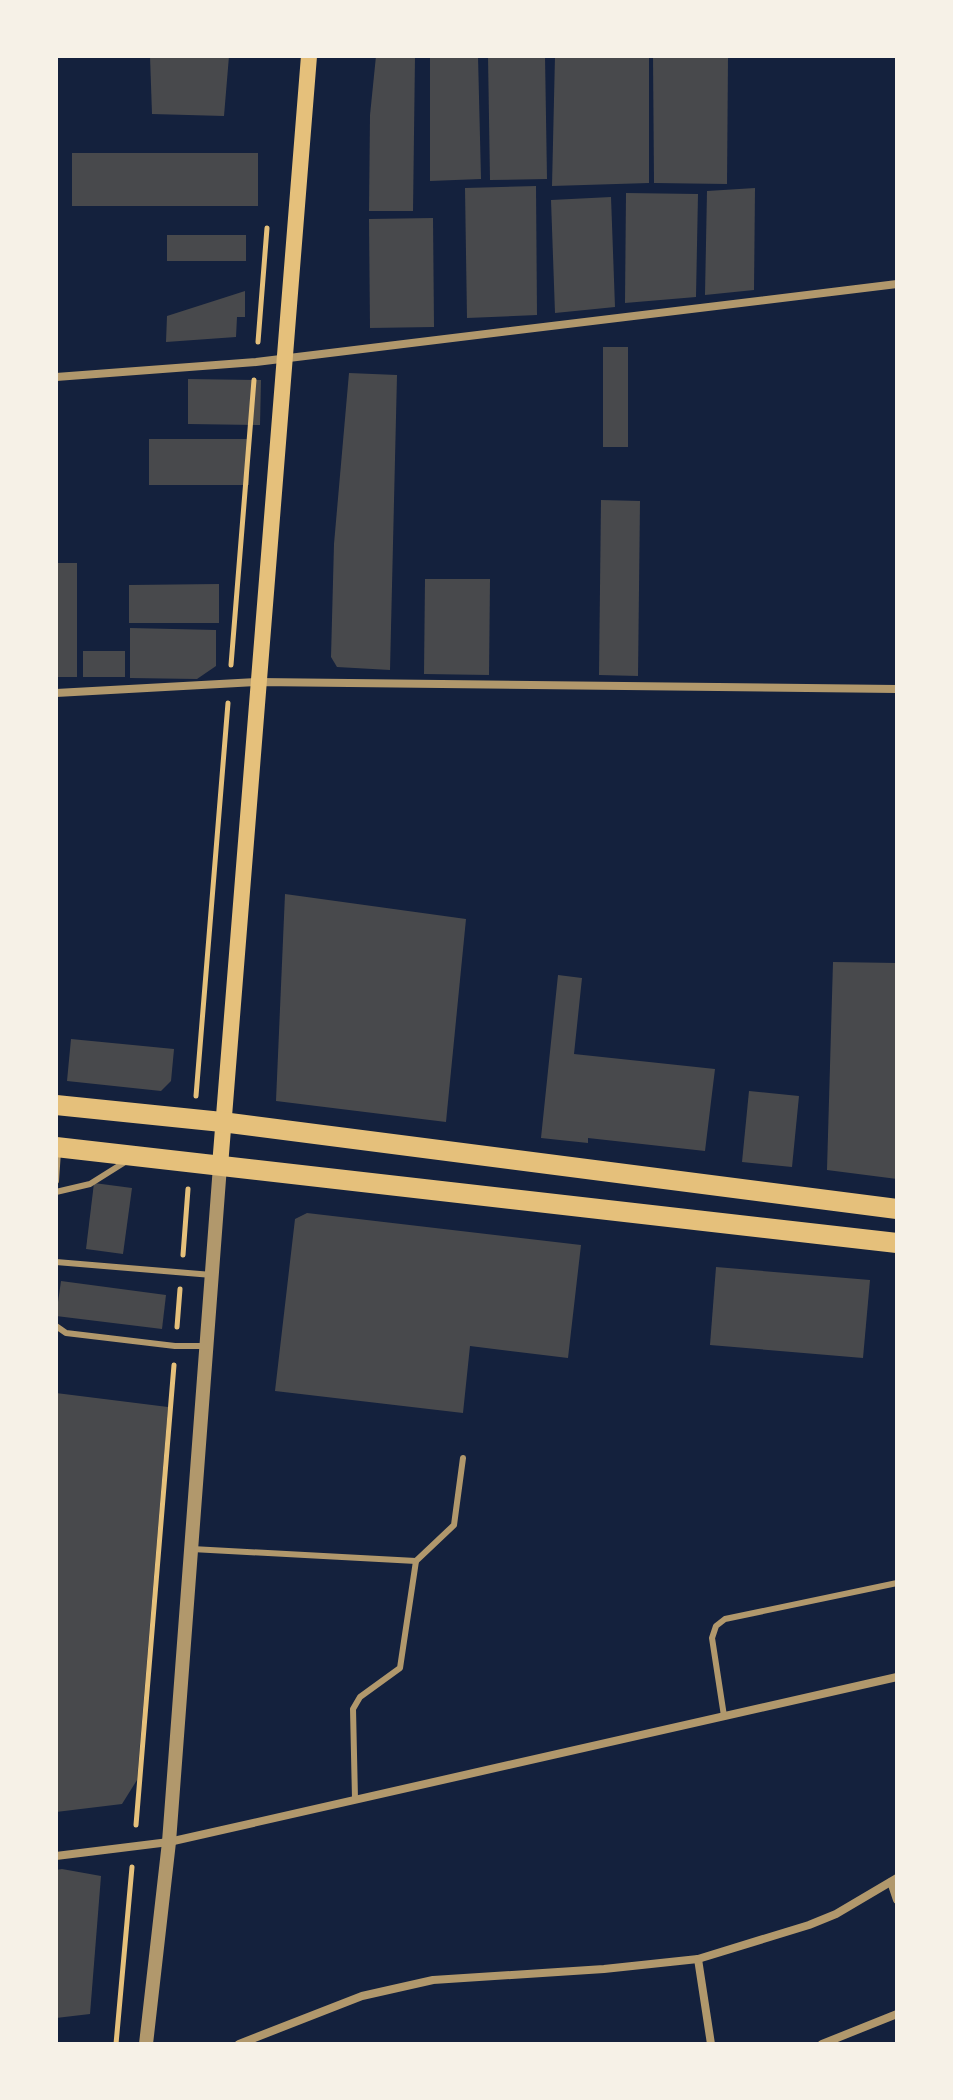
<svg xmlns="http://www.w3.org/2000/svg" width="953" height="2100" font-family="'Fira Sans',sans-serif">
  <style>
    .building { fill: #48494c }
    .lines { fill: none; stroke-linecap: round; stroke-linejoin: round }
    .path { stroke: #e5c07b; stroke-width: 5 }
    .service { stroke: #b1986c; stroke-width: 6 }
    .minor { stroke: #b1986c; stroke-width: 8 }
    .tertiary { stroke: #b1986c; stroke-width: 14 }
    .secondary { stroke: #e5c07b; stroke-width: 16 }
    .primary { stroke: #e5c07b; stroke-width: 20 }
  </style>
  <rect width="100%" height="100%" fill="#14213d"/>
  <g class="building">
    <polygon points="150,56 229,56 224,116 152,114"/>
    <polygon points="376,56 415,56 413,211 369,211 370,115"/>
    <polygon points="430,56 478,56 481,179 430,181"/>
    <polygon points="488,56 545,56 547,179 490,180"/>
    <polygon points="555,56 649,56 649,183 552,186"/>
    <polygon points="653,56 728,56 727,184 654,183"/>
    <rect x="72" y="153" width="186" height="53"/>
    <polygon points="536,186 537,315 467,318 465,188"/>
    <polygon points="755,188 754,290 705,295 707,191"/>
    <polygon points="626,193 698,194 696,297 625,303"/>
    <polygon points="611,197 615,307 555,313 551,200"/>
    <polygon points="433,218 434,327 370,328 369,219"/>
    <rect x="167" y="235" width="79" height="26"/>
    <polygon points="245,291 245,317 237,317 236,337 166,342 167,316"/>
    <rect x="603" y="347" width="25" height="100"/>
    <polygon points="349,373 397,375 390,670 337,667 331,657 334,544"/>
    <polygon points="188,379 261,380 260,425 188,424"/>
    <rect x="149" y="439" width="100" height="46"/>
    <polygon points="601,500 640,501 638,676 599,675"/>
    <rect x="56" y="563" width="21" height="114"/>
    <polygon points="425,579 490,579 489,675 424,674"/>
    <polygon points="219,584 219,623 129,623 129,585"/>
    <polygon points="130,628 216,630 216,666 197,679 130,678"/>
    <rect x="83" y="651" width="42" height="26"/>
    <polygon points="285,894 466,919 446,1122 276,1101"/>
    <polygon points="833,962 897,963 897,1179 827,1170"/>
    <polygon points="558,975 582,978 574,1054 715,1069 705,1151 588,1138 588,1143 541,1138"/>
    <polygon points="71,1039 174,1049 171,1081 161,1091 67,1081"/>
    <polygon points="749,1091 799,1096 792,1167 742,1162"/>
    <polygon points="94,1183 132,1188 123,1254 86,1249"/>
    <polygon points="307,1213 581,1245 568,1358 470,1346 463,1413 275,1391 295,1219"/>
    <polygon points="716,1267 870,1280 863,1358 710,1345"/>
    <polygon points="61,1281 166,1295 162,1329 56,1316"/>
    <polygon points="56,1393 168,1407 137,1780 122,1804 56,1812"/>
    <polygon points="62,1869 101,1876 90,2014 56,2018 56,1870"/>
  </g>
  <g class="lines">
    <g class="path">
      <polyline points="258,342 267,228"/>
      <polyline points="231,665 254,380"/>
      <polyline points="196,1096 228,703"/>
      <polyline points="183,1255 188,1189"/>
      <polyline points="177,1327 180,1289"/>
      <polyline points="136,1825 174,1365"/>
      <polyline points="116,2044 132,1867"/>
    </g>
    <g class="service">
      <polyline points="56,1181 58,1151"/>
      <polyline points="56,1192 90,1184 125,1162"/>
      <polyline points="56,1262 212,1275"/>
      <polyline points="56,1326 66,1333 175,1346 205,1346"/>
      <polyline points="192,1549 416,1561"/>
      <polyline points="724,1716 712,1638 716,1626 725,1619 897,1583"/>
      <polyline points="355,1799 353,1709 360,1697 400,1668 416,1561 454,1525 463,1458"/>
    </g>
    <g class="minor">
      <polyline points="56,377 256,362 897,284"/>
      <polyline points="56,693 258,682 897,689"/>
      <polyline points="56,1856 169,1842 897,1677"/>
      <polyline points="891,1882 897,1900"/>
      <polyline points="698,1959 711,2044"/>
      <polyline points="239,2044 362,1996 433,1980 604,1969 698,1959 809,1925 836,1914 897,1878"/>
      <polyline points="822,2044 897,2014"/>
    </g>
    <polyline class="tertiary" points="146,2044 169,1842 220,1166"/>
    <polyline class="secondary" points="220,1166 309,56"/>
    <g class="primary">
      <polyline points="56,1105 222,1122 897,1209"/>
      <polyline points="56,1147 897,1243"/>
    </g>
  </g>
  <rect width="953" height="2100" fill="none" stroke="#f6f1e7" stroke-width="116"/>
</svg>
